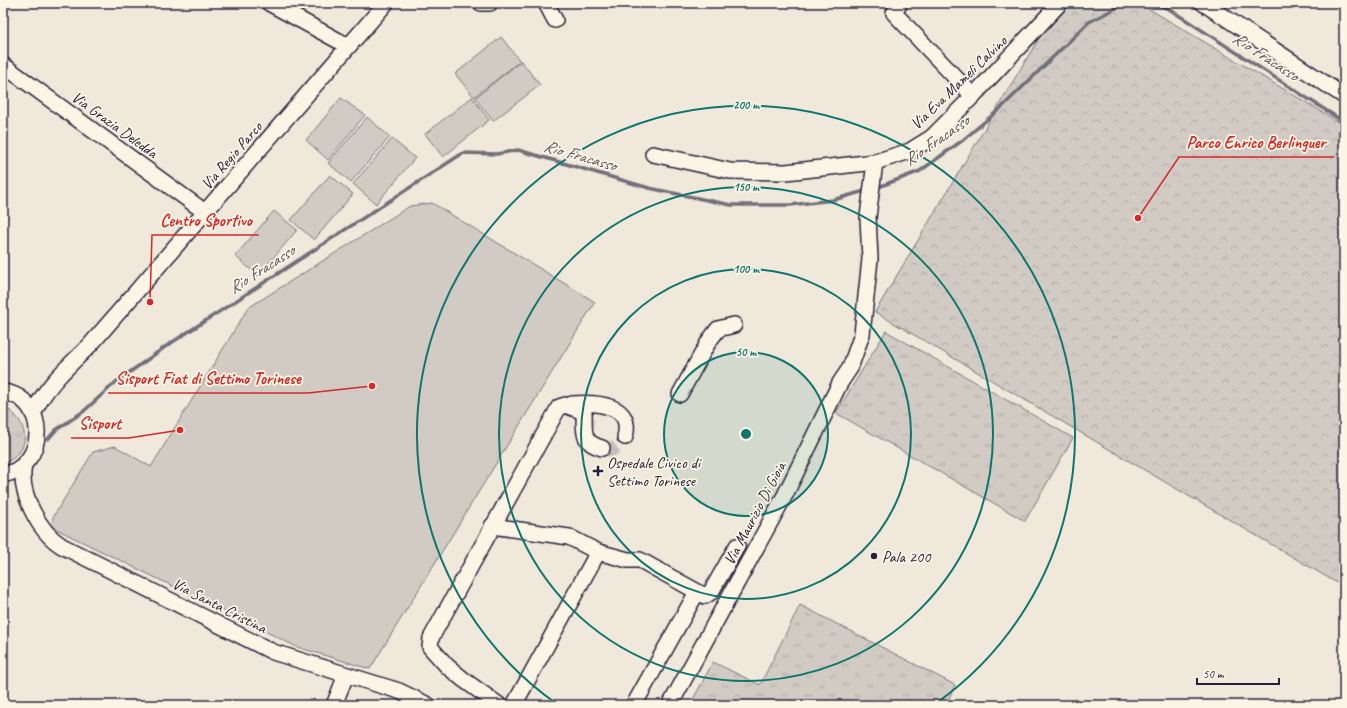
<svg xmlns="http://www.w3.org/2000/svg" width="1347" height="708" font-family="Caveat,sans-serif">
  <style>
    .grass { fill: url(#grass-tufts); stroke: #7a767f }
    .forest { fill: url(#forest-crowns); stroke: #7a767f }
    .pitch { fill: #d1cbc3; stroke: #7a767f }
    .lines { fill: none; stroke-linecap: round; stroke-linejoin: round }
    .stream { stroke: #716f79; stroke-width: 3.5 }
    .minor-tunnel { stroke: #c6c0bb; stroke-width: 15; stroke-dasharray: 15 8; stroke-linecap: butt }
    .minor-casing { stroke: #22223b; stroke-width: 18 }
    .minor { stroke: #fcf5e5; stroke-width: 15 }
    .ring { fill: none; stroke: #0f766e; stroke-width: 2 }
    .poi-dot { fill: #22223b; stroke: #fcf5e5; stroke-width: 1.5 }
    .labels { text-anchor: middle; stroke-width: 3.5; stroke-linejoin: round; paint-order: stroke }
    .street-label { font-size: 16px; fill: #22223b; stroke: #fcf5e5 }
    .poi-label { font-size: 16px; fill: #22223b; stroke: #fcf5e5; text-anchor: start }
    .water-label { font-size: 17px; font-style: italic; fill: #575564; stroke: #fcf5e5 }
    .centre { fill: #0f766e; stroke: #fcf5e5; stroke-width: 2 }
    .ring-label { font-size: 12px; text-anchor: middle; font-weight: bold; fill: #0f766e; stroke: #fcf5e5; stroke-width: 3.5; stroke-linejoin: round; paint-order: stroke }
    .leader { fill: none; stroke: #d62828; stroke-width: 1.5 }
    .callout-dot { fill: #d62828; stroke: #fcf5e5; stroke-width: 1.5 }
    .callout-label { font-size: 17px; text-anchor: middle; font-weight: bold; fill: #d62828; stroke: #fcf5e5; stroke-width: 3.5; stroke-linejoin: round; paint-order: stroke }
  </style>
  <defs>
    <pattern id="grass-tufts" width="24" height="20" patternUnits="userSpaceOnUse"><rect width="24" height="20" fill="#d1cbc3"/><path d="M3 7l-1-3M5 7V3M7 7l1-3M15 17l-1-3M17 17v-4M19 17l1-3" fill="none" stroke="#b3aea8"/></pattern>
    <pattern id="forest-crowns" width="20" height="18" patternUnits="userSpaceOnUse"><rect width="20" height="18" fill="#d1cbc3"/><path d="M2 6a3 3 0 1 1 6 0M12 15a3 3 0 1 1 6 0" fill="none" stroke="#b3aea8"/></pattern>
  </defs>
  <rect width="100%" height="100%" fill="#efe8db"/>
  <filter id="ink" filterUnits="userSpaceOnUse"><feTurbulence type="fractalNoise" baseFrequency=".025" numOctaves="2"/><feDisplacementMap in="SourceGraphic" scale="8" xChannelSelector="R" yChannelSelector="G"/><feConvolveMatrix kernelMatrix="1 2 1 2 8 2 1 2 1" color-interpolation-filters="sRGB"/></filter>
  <g filter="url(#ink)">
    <g class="grass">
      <polygon points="886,331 1073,438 1025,521 836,413"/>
      <path d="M3 407C30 419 33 454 3 463Z"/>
      <polygon points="800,605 955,685 946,705 690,705 713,662 760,685"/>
    </g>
    <polygon class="forest" points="1060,3 1139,3 1344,125 1344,587 875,312"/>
    <g class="pitch">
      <polygon points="501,37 520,61 474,97 455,74"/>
      <polygon points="521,61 540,85 493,121 475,98"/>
      <polygon points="472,97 489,120 443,157 425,134"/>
      <polygon points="341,98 365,115 328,160 306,140"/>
      <polygon points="367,117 390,137 351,182 328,163"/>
      <polygon points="392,139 415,158 376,204 353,184"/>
      <polygon points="330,175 353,194 314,240 291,220"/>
      <polygon points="432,203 595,302 370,669 297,647 52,527 53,517 93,452 115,446 151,467 248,308 410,206"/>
      <polygon points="274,211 297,230 258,276 235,256"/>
    </g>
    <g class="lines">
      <g class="stream">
        <polyline points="1153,3 1169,9 1344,122"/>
        <polyline points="876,188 920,171 963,140 1002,107 1089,22 1126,3"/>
        <polyline points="48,439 56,430 84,411 116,382 165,347 463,153 497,154 518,150 649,188 731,205 790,205 833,200 868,190"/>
      </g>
      <polyline class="minor-tunnel" points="602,448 612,449 624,440 625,437"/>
      <g class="minor-casing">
        <g id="minor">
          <polyline points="269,3 348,46"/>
          <polyline points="481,3 490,3"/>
          <polyline points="546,3 555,20"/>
          <polyline points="900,3 894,13 973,96"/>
          <polyline points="1203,3 1344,96"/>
          <polyline points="3,65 205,212"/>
          <polyline points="653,154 730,171 786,172 875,162 910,151 931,138 973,96 1060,3"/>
          <path d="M3 392C49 398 48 466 3 475"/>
          <polyline points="680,394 709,341 718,329 734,325"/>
          <path d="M572 404C596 402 634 404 625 437"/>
          <path d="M33 414C46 385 69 366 91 344L386 3"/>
          <path d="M24 465C18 492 39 532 62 546L273 652 399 691 428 705"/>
          <polyline points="492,526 569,537 598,552"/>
          <polyline points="334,705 346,675"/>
          <path d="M499 705 464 680 447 666 430 647 431 638 559 407 565 405 584 412C585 430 580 442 602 448"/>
          <polyline points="514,705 598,552 628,560 640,560 705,596 711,592 737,546"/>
          <polyline points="634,705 697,592"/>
          <polyline points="670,705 785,495 840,383 850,368 862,334 870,259 868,217 875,162"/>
        </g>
      </g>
      <use href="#minor" class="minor"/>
    </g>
  </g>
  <circle cx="746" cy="434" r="82" fill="#0f766e" fill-opacity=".12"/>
  <g class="ring">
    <circle cx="746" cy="434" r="82"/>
    <circle cx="746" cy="434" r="165"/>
    <circle cx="746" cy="434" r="247"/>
    <path d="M557 704A329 329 0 1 1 935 704"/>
  </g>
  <g class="poi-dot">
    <path d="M596 465h4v4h4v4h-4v4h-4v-4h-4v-4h4z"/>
    <circle cx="874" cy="556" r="4"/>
  </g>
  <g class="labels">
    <g class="street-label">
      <text transform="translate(958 82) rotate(-44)" y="6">Via Eva Mameli Calvino</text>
      <text transform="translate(115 124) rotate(36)" y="6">Via Grazia Deledda</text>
      <text transform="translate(231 155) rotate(-49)" y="6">Via Regio Parco</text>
      <text transform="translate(754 513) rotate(-62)" y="6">Via Maurizio Di Gioia</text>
      <text transform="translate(220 605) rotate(27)" y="6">Via Santa Cristina</text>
    </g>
    <g class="poi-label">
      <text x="607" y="468">Ospedale Civico di<tspan x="607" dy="18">Settimo Torinese</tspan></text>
      <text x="882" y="562">Pala 200</text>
    </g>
    <g class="water-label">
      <text transform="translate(1266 56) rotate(33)" y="6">Rio Fracasso</text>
      <text transform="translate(936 140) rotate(-35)" y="6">Rio Fracasso</text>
      <text transform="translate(580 155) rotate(16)" y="6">Rio Fracasso</text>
      <text transform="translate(261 269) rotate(-33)" y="6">Rio Fracasso</text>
    </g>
  </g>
  <circle cx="746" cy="434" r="6" class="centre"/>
  <g class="ring-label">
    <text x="746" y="109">200 m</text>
    <text x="746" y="191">150 m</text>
    <text x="746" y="273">100 m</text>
    <text x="746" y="356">50 m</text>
  </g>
  <path class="leader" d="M1138 218L1179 157H1334M150 302L152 235H259M372 386L308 393H108M180 430L129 438H71"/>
  <g class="callout-dot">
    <circle cx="1138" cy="218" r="4"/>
    <circle cx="150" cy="302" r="4"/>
    <circle cx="372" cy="386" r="4"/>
    <circle cx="180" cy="430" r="4"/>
  </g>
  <g class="callout-label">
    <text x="1256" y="148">Parco Enrico Berlinguer</text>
    <text x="206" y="226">Centro Sportivo</text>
    <text x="208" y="384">Sisport Fiat di Settimo Torinese</text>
    <text x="100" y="429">Sisport</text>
  </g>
  <rect width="1347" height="708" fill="none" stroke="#fcf5e5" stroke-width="16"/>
  <rect x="8" y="8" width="1331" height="692" fill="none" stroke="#22223b" stroke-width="1.5" filter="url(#ink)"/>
  <path d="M1197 678v6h82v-6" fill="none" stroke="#22223b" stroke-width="2"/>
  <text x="1203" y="678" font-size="12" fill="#22223b" stroke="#fcf5e5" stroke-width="3" paint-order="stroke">50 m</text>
</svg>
